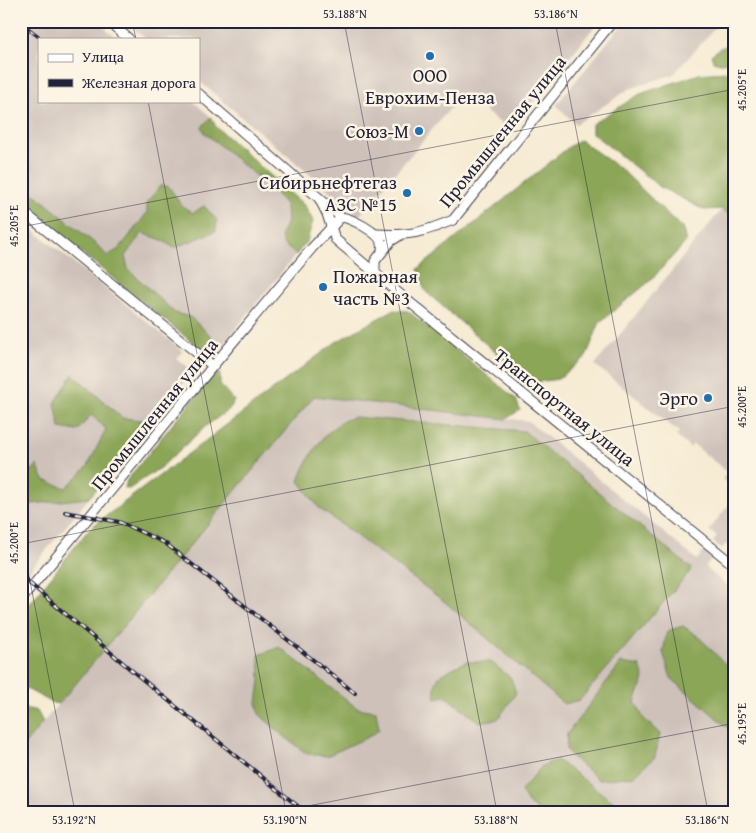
<svg xmlns="http://www.w3.org/2000/svg" width="756" height="833" font-family="'Gentium Book Plus',serif">
  <style>
    .industrial { fill: #cec1ba }
    .forest { fill: #8ca658; stroke: #57644a }
    .lines { fill: none; stroke-linecap: round; stroke-linejoin: round }
    .minor-casing { stroke: #424052; stroke-width: 11 }
    .minor { stroke: #fff; stroke-width: 9 }
    .rail-casing { stroke: #22223b; stroke-width: 4 }
    .rail { stroke: #fcf5e5; stroke-width: 2; stroke-dasharray: 5.5; stroke-linecap: butt }
    .ticks { fill: none; stroke: #22223b; stroke-width: 1; stroke-opacity: 0.45 }
    .poi-dot { fill: #1f6fb2; stroke: #fcf5e5; stroke-width: 2 }
    .labels { text-anchor: middle; stroke-width: 5; stroke-linejoin: round; paint-order: stroke }
    .poi-label { font-size: 19px; fill: #22223b; stroke: #fcf5e5; text-anchor: end }
    .street-label { font-size: 19px; fill: #22223b; stroke: #fcf5e5 }
    .neatline { fill: none; stroke: #22223b; stroke-width: 2 }
    .ticks-label { font-size: 12px; text-anchor: middle; fill: #22223b }
  </style>
  <rect width="100%" height="100%" fill="#fcf5e5"/>
  <filter id="ink" filterUnits="userSpaceOnUse"><feTurbulence type="fractalNoise" baseFrequency=".02" numOctaves="2"/><feDisplacementMap in="SourceGraphic" scale="10" xChannelSelector="R" yChannelSelector="G"/><feConvolveMatrix kernelMatrix="1 2 1 2 8 2 1 2 1" color-interpolation-filters="sRGB"/></filter>
  <filter id="wash" filterUnits="userSpaceOnUse"><feTurbulence type="fractalNoise" baseFrequency=".0096" numOctaves="4" result="noise"/><feDisplacementMap in="SourceGraphic" scale="20" xChannelSelector="R" yChannelSelector="G"/><feGaussianBlur stdDeviation="1.12" result="paint"/><feColorMatrix in="noise" values="0 0 0 0 0 0 0 0 0 0 0 0 0 0 0 0 0 1.4 0 .05"/><feComposite in="paint" operator="in"/></filter>
  <g filter="url(#wash)">
    <rect width="100%" height="100%" fill="#f6ebd3"/>
    <g class="industrial">
      <polygon points="21,21 97,21 118,39 39,39 39,101 193,101 211,117 216,127 305,206 313,221 307,241 212,358 21,204"/>
      <polygon points="124,21 599,21 510,131 463,93 359,216 199,81 199,39 146,39"/>
      <polygon points="625,21 721,21 674,74 629,89 576,124 556,105"/>
      <polygon points="722,209 735,219 735,480 730,485 722,479 727,472 693,444 690,448 676,436 679,432 595,365"/>
      <polygon points="21,220 183,351 176,358 193,371 21,581"/>
      <polygon points="314,396 528,421 697,560 706,549 714,556 705,567 735,592 735,812 21,812 21,749"/>
      <polygon points="735,497 735,552 726,544 721,549 717,545 713,542 717,537 709,530"/>
    </g>
    <g class="forest">
      <polygon points="735,43 735,61 721,63 713,61 711,55 720,48"/>
      <polygon points="735,71 735,219 722,209 704,210 660,187 592,133 592,124 640,94 699,74"/>
      <polygon points="211,117 216,127 305,206 313,221 307,241 296,255 283,244 281,235 287,222 286,206 264,177 256,176 205,133 202,127"/>
      <polygon points="580,140 622,170 683,229 686,242 650,281 600,322 586,357 558,379 531,383 425,291 418,269 570,146"/>
      <polygon points="21,183 98,246 107,256 119,249 147,213 147,202 161,185 169,187 182,206 193,213 204,206 217,220 216,231 174,248 162,240 142,233 125,256 128,269 175,313 190,317 210,335 218,351 212,358 21,204"/>
      <polygon points="393,310 408,311 516,399 520,410 506,419 314,396 59,704 53,703 21,686 21,615 89,529 336,342"/>
      <polygon points="212,373 220,374 220,385 234,400 231,408 206,426 161,467 129,489 125,488 127,480 207,382"/>
      <polygon points="73,374 122,418 152,421 89,498 32,504 21,501 21,452 24,461 32,471 37,465 44,480 66,488 88,466 106,429 91,415 77,431 60,428 55,403"/>
      <path d="M354 417 524 431 692 569 580 700 564 704 445 602 319 508 299 481C308 456 327 424 354 417Z"/>
      <polygon points="683,626 699,637 731,670 735,670 735,734 671,678 663,652 667,631"/>
      <polygon points="279,647 357,708 376,711 379,729 372,735 327,756 307,754 280,733 259,714 257,703 260,681 259,655"/>
      <path d="M466 662H491L511 678 516 693 498 719 479 722 445 696 436 698C430 674 448 671 466 662Z"/>
      <polygon points="621,663 640,666 644,679 635,702 644,719 660,734 655,757 634,776 599,780 571,756 566,749 567,734"/>
      <polygon points="21,707 37,711 43,722 21,749"/>
      <polygon points="557,760 627,812 539,812 528,803 521,791 542,766"/>
    </g>
  </g>
  <g filter="url(#ink)">
    <g class="lines">
      <g class="minor-casing">
        <g id="minor">
          <polyline points="108,21 129,39"/>
          <path d="M199 94 341 217C351 218 378 232 382 243 383 246 382 248 382 251"/>
          <polyline points="319,198 327,214 335,239 402,296 735,566"/>
          <polyline points="21,210 213,366"/>
          <path d="M376 234C409 236 422 233 453 220L613 21"/>
          <polyline points="375,273 375,261 391,241 399,236"/>
          <polyline points="21,600 213,366 312,248 341,217"/>
        </g>
      </g>
      <use href="#minor" class="minor"/>
      <g class="rail-casing">
        <g id="rail">
          <polyline points="21,23 38,36"/>
          <polyline points="65,512 119,522 165,543 355,693"/>
          <polyline points="21,576 136,674 305,812"/>
        </g>
      </g>
      <use href="#rail" class="rail"/>
    </g>
  </g>
  <path class="ticks" d="M132 21 136 39M344 21 497 812M555 21 708 812M148 101 286 812M21 227 735 89M21 535 75 812M21 544 735 406M277 812 735 723"/>
  <g class="poi-dot">
    <circle cx="430" cy="56" r="5"/>
    <circle cx="419" cy="131" r="5"/>
    <circle cx="407" cy="193" r="5"/>
    <circle cx="323" cy="287" r="5"/>
    <circle cx="708" cy="398" r="5"/>
  </g>
  <g class="labels">
    <g class="poi-label">
      <text x="430" y="82" text-anchor="middle">ООО<tspan x="430" dy="22">Еврохим-Пенза</tspan></text>
      <text x="409" y="138">Союз-М</text>
      <text x="397" y="189">Сибирьнефтегаз<tspan x="397" dy="22">АЗС №15</tspan></text>
      <text x="333" y="283" text-anchor="start">Пожарная<tspan x="333" dy="22">часть №3</tspan></text>
      <text x="698" y="405">Эрго</text>
    </g>
    <g class="street-label">
      <text transform="translate(502 131) rotate(-51)" y="7">Промышленная улица</text>
      <text transform="translate(565 407) rotate(39)" y="7">Транспортная улица</text>
      <text transform="translate(154 414) rotate(-51)" y="7">Промышленная улица</text>
    </g>
  </g>
  <rect width="756" height="833" fill="none" stroke="#fcf5e5" stroke-width="55"/>
  <rect x="38" y="38" width="162" height="65" fill="#fcf5e5" stroke="#a5a1a1"/>
  <rect x="48" y="54" width="25" height="8" fill="#ffffff" stroke="#a5a1a1"/>
  <text x="82" y="62" font-size="15" fill="#22223b">Улица</text>
  <rect x="48" y="79" width="25" height="8" fill="#22223b" stroke="#a5a1a1"/>
  <text x="82" y="88" font-size="15" fill="#22223b">Железная дорога</text>
  <rect x="28" y="28" width="700" height="778" class="neatline"/>
  <g class="ticks-label">
    <text x="345" y="18">53.188°N</text>
    <text x="556" y="18">53.186°N</text>
    <text transform="translate(742 90) rotate(-90)" y="4">45.205°E</text>
    <text transform="translate(14 226) rotate(-90)" y="4">45.205°E</text>
    <text transform="translate(742 407) rotate(-90)" y="4">45.200°E</text>
    <text transform="translate(14 543) rotate(-90)" y="4">45.200°E</text>
    <text transform="translate(742 724) rotate(-90)" y="4">45.195°E</text>
    <text x="74" y="824">53.192°N</text>
    <text x="285" y="824">53.190°N</text>
    <text x="496" y="824">53.188°N</text>
    <text x="707" y="824">53.186°N</text>
  </g>
</svg>
